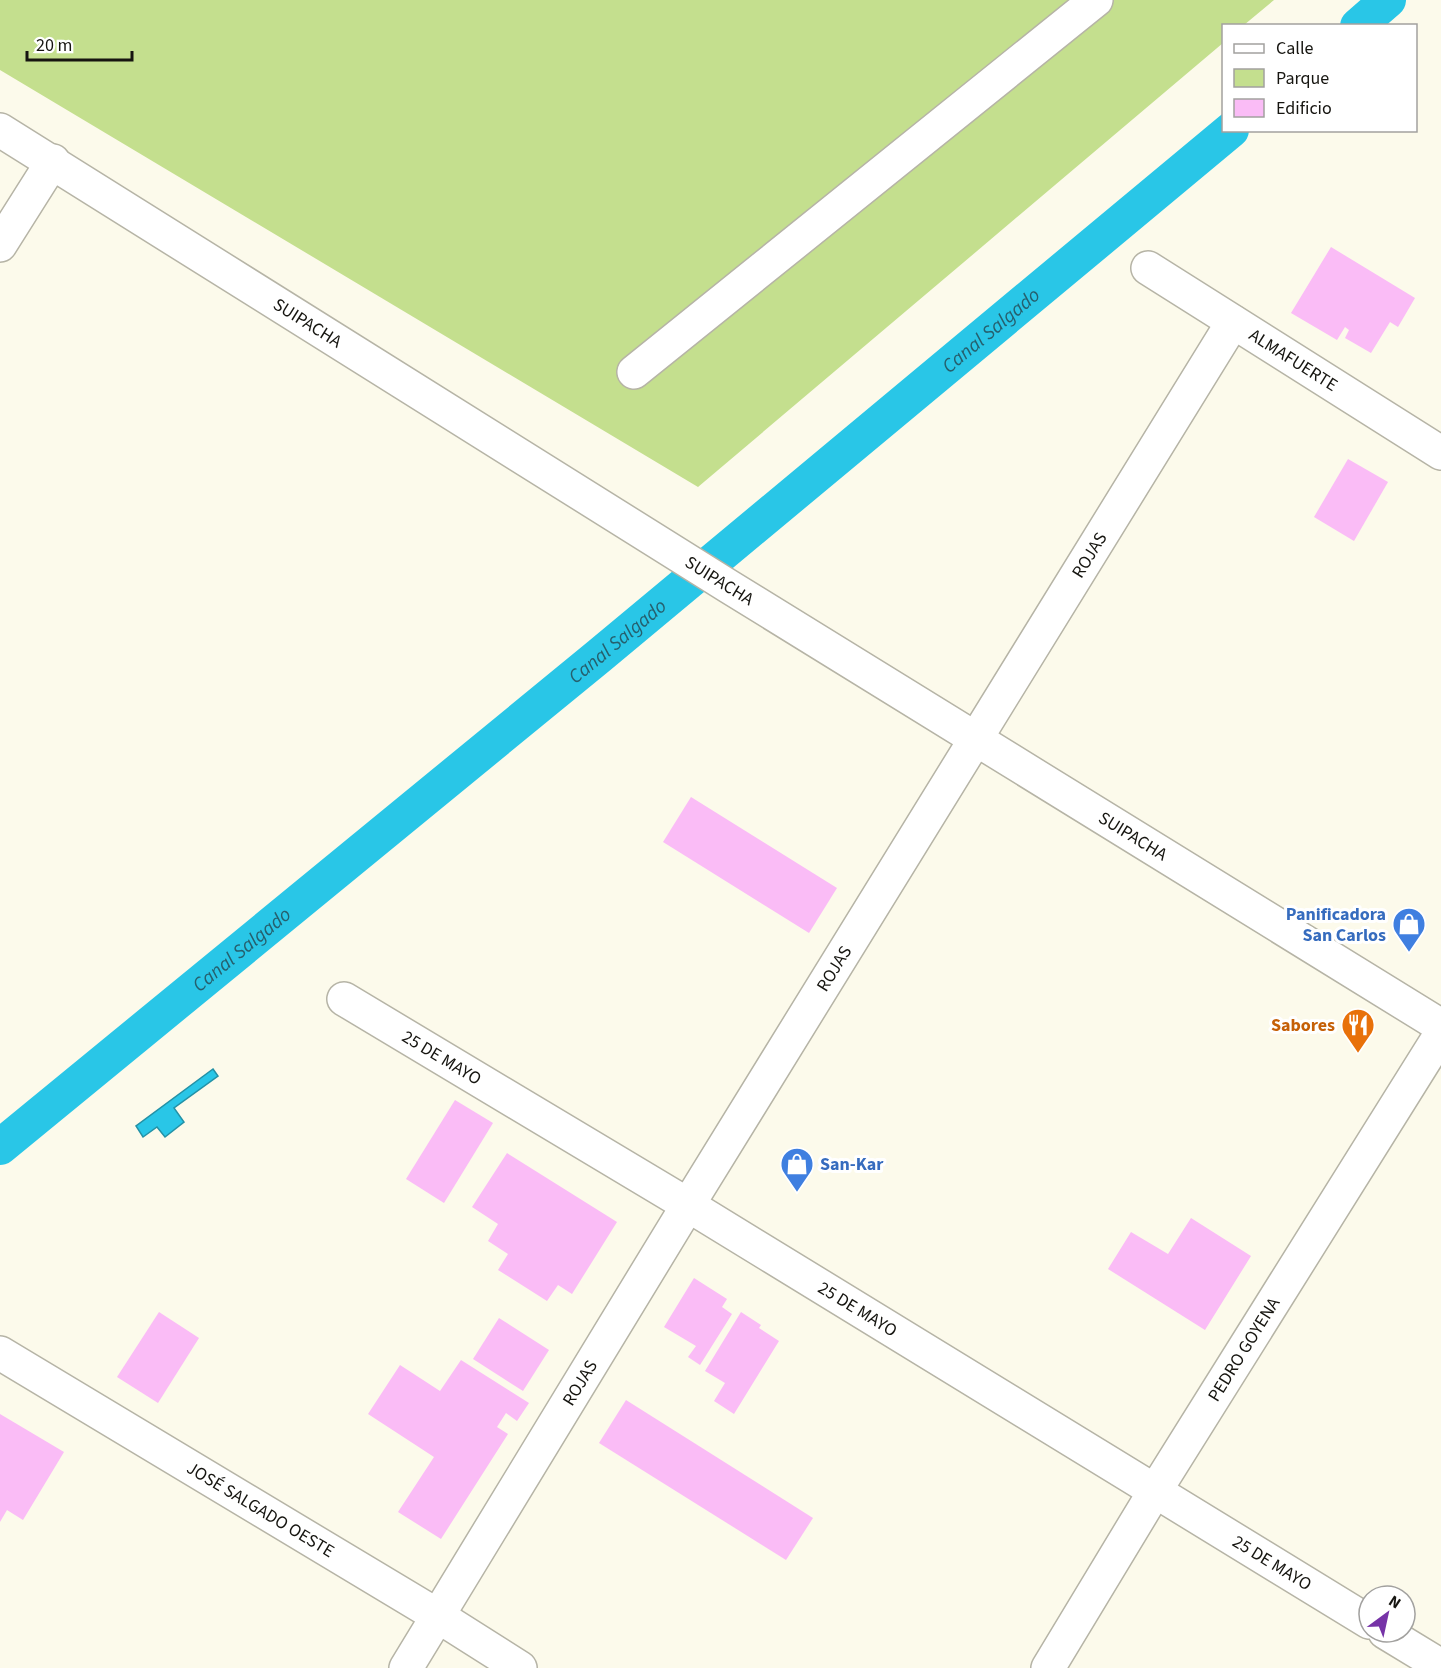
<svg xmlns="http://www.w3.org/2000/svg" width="1441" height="1668" font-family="'Source Sans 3',sans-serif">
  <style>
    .green { fill: #c4df8e }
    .water { fill: #29c6e7; stroke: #2391a6; stroke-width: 1.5 }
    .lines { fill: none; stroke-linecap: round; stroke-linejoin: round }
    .canal { stroke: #29c6e7; stroke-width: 36 }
    .building { fill: #fabcf6 }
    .minor-casing { stroke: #b6b4a6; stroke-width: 36 }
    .minor { stroke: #fff; stroke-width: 33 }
    .labels { text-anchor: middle; stroke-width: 6; stroke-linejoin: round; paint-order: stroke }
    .street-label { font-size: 18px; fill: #161510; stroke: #fff }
    .shop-label { font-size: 18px; font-weight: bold; fill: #366cbe; stroke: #fff; text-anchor: end }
    .food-label { font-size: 18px; font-weight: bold; fill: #c56008; stroke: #fff; text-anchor: end }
    .water-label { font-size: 20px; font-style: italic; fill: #26606e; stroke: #fff }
  </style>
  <rect width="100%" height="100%" fill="#fcfaeb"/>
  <polygon class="green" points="0,0 1274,0 1244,25 1224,26 1223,43 698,487 0,70"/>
  <polygon class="water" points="213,1069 218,1076 174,1108 184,1122 165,1137 157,1127 143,1137 136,1126"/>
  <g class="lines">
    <g class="canal">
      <polyline points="1358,26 1388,0"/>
      <path id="s1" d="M0 1147 599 656 1231 130"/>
    </g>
  </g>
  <g class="building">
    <polygon points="1331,247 1415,298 1398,327 1390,322 1371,353 1345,338 1349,330 1345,327 1337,340 1291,313"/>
    <polygon points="1348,459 1388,482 1354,541 1314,517"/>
    <polygon points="691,797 837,888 809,933 663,842"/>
    <polygon points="455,1100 493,1123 444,1203 406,1179"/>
    <polygon points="507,1153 617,1222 572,1294 558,1285 547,1301 498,1270 508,1254 488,1241 498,1224 472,1207"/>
    <polygon points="1191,1218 1251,1256 1205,1330 1108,1269 1131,1232 1168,1254"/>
    <polygon points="694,1278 727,1299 722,1307 732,1314 700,1365 688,1357 696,1346 664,1327"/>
    <polygon points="159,1312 199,1338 158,1403 117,1377"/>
    <polygon points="741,1312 761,1325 759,1328 779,1341 734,1414 714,1401 725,1383 705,1371"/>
    <polygon points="499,1318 549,1350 523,1391 473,1359"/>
    <polygon points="461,1360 529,1403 517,1421 506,1413 497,1427 508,1434 441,1539 398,1512 434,1457 368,1414 400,1365 440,1391"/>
    <polygon points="626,1400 813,1518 786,1560 599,1443"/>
    <polygon points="0,1414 64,1452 23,1520 7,1510 0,1522"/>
  </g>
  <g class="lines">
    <g class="minor-casing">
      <g id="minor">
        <path id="s2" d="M0 130 728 586 1441 1026"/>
        <polyline points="0,245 53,161"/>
        <path id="s3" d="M1148 268 1441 453"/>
        <polyline points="634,372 1096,0"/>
        <path id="s4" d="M344 999 688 1205 1369 1622"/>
        <path id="s5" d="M0 1353 438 1616 520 1668"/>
        <polyline points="1385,1632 1441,1666"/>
        <path id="s6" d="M406 1668 688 1205 1233 322"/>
        <path id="s7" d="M1048 1668 1155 1491 1441 1034"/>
      </g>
    </g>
    <use href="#minor" class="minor"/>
  </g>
  <defs>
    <g id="shop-pin" transform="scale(1.725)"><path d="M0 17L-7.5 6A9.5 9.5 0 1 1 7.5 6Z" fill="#3f7fe0" stroke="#fff"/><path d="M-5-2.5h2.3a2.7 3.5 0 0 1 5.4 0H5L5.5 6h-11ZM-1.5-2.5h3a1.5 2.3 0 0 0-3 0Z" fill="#fff"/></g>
    <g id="restaurant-pin" transform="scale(1.725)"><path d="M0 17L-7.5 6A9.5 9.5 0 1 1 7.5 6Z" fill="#e8710a" stroke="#fff"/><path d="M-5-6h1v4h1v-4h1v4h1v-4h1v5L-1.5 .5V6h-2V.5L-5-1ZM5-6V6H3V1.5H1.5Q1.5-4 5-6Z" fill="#fff"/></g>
  </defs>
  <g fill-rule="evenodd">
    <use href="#shop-pin" x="1409" y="924"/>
    <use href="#restaurant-pin" x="1358" y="1025"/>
    <use href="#shop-pin" x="797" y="1164"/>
  </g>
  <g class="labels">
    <g class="street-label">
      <text dy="6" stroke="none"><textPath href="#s2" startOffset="363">SUIPACHA</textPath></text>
      <text dy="6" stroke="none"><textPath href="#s3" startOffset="172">ALMAFUERTE</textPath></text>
      <text dy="6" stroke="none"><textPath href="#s6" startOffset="1306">ROJAS</textPath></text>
      <text dy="6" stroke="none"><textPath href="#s2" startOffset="849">SUIPACHA</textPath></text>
      <text dy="6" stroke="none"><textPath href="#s2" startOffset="1335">SUIPACHA</textPath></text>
      <text dy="6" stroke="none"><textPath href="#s6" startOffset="820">ROJAS</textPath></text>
      <text dy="6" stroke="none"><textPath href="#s4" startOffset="114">25 DE MAYO</textPath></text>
      <text dy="6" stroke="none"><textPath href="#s4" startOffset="600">25 DE MAYO</textPath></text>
      <text dy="6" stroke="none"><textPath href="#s7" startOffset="374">PEDRO GOYENA</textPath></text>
      <text dy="6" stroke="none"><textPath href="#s6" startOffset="334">ROJAS</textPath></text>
      <text dy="6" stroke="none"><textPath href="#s5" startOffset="304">JOSÉ SALGADO OESTE</textPath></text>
      <text dy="6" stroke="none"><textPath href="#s4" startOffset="1086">25 DE MAYO</textPath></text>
    </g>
    <g class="shop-label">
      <text x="1386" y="920">Panificadora<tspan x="1386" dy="21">San Carlos</tspan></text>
      <text x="820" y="1170" text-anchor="start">San-Kar</text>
    </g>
    <g class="food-label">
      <text x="1335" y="1031">Sabores</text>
    </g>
    <g class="water-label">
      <text dy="7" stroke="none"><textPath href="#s1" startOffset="1284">Canal Salgado</textPath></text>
      <text dy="7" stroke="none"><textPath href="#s1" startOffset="798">Canal Salgado</textPath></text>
      <text dy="7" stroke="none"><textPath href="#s1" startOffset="312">Canal Salgado</textPath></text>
    </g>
  </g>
  <rect x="1222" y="24" width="195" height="108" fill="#ffffff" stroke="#a2a19f" stroke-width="1.5"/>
  <rect x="1234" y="44" width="30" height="9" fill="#ffffff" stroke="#a2a19f" stroke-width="1.5"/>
  <text x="1276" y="54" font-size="18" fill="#161510">Calle</text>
  <rect x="1234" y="69" width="30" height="18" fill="#c4df8e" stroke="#a2a19f" stroke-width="1.5"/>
  <text x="1276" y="84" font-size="18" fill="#161510">Parque</text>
  <rect x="1234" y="99" width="30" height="18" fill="#fabcf6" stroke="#a2a19f" stroke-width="1.5"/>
  <text x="1276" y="114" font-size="18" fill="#161510">Edificio</text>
  <g transform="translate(1387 1614) rotate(33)"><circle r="28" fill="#ffffff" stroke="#a2a19f" stroke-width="1.5"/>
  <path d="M0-4.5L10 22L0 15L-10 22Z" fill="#7633a7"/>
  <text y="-9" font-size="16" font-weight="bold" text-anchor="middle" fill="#161510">N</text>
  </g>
  <path d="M27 51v9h105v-9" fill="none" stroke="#161510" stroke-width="3"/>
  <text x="36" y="51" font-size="18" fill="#161510" stroke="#ffffff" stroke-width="4.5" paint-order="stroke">20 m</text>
</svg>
